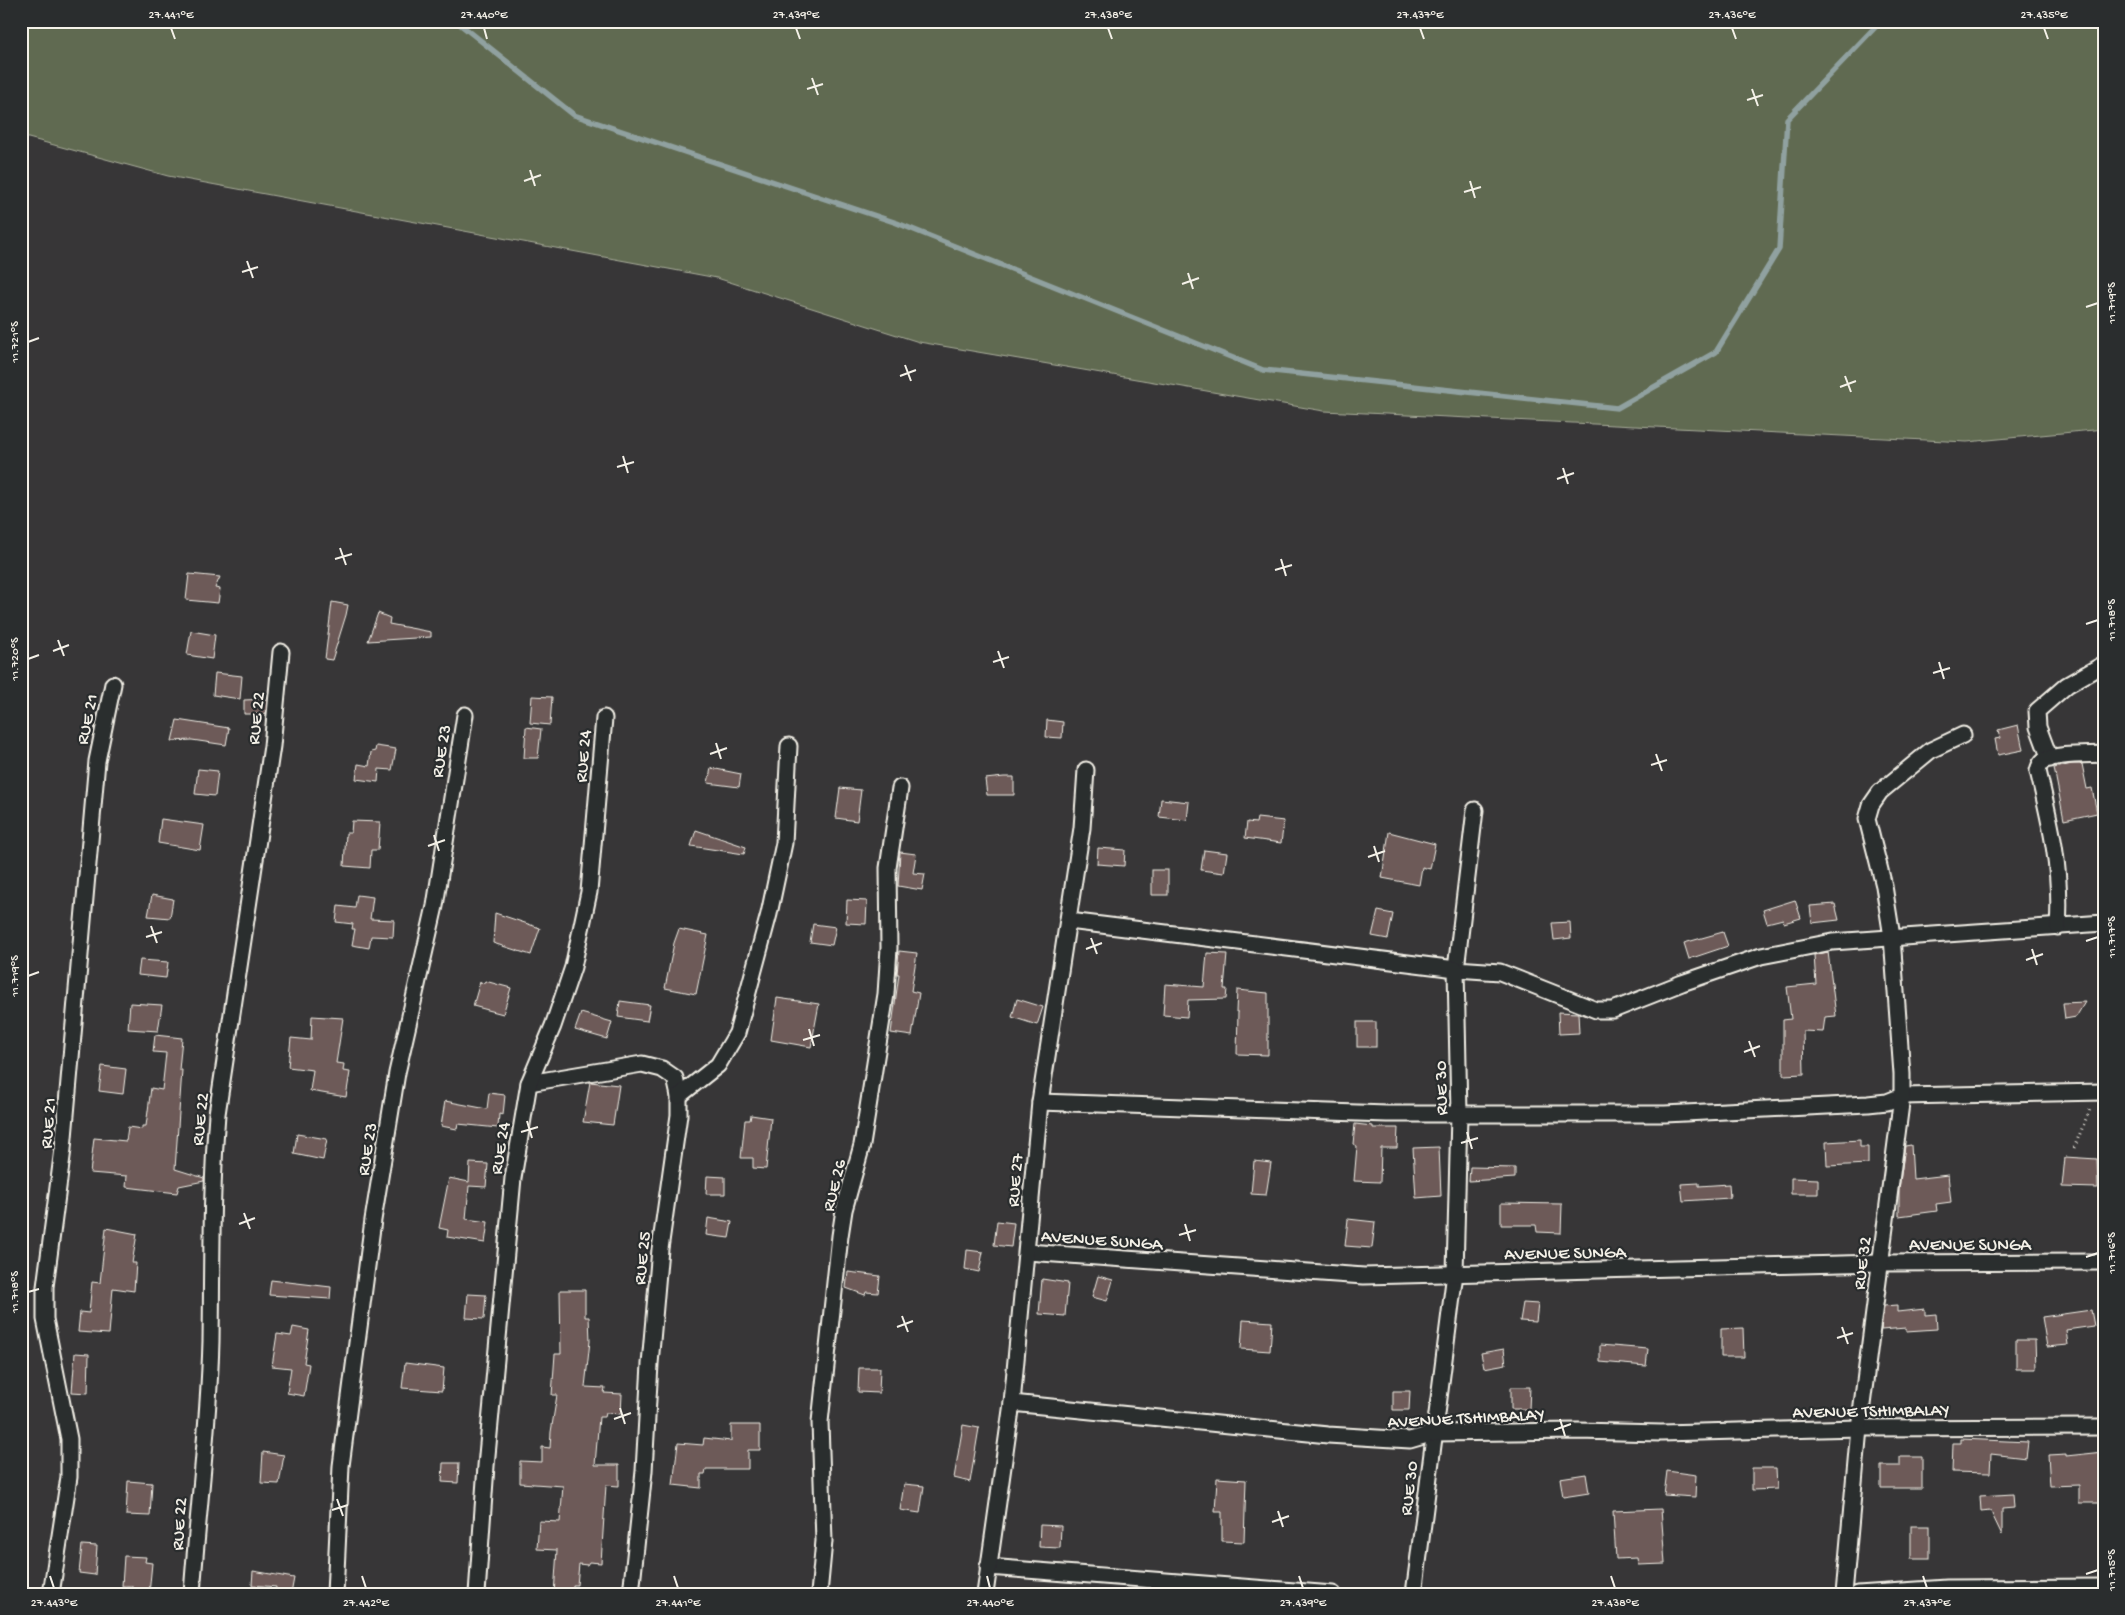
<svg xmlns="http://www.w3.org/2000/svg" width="2125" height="1615" font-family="'Gochi Hand',sans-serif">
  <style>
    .green { fill: #606a51; stroke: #aaae9c }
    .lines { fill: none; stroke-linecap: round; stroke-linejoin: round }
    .stream { stroke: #90a1a0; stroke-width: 5.5 }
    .building { fill: #6d5a59; stroke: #f4f1e8 }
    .minor-casing { stroke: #f4f1e8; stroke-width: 19 }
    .path { stroke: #f4f1e8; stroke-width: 3; stroke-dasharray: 1 4; stroke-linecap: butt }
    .minor { stroke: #2a2d2e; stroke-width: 15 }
    .ticks { fill: none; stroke: #f4f1e8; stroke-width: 2 }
    .labels { text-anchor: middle; stroke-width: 4.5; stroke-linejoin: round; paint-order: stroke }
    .street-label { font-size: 18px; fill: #f4f1e8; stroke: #2a2d2e }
    .neatline { fill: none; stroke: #f4f1e8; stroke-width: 2 }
    .ticks-label { font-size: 12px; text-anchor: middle; fill: #f4f1e8 }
  </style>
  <rect width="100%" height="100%" fill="#373637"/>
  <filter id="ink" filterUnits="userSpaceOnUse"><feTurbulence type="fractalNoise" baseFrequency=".02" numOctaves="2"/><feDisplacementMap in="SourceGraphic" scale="10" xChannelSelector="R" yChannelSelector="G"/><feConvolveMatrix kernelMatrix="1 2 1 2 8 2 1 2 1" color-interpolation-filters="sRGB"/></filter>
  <g filter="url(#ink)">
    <polygon class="green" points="21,21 2104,21 2104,429 1967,442 1324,411 919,342 717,278 168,176 21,136"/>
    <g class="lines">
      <polyline class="stream" points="456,21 574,115 897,223 1263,370 1617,408 1716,352 1779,249 1787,119 1881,21"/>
    </g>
    <g class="building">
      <polygon points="189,574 220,577 215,588 220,589 218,603 186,600"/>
      <polygon points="332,602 348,605 346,615 332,660 325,659"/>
      <polygon points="378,613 390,618 389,624 431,632 431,637 368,641"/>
      <polygon points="191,631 215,635 212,659 187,655"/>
      <polygon points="215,673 242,676 240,699 213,695"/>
      <polygon points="532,696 552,697 550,725 530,723"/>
      <polygon points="267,699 266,714 244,714 244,700"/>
      <polygon points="177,720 229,728 226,745 192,740 172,741"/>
      <polygon points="1047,720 1063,722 1062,738 1046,737"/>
      <polygon points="2018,725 2023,750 1998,755 1995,739 2000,738 1998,730"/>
      <polygon points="526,727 541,729 538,758 524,758"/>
      <polygon points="376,746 396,749 392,770 379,769 378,782 356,779 358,764 369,766 371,752 375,751"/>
      <polygon points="2072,764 2082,764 2087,789 2092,788 2097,813 2064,820 2054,768"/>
      <polygon points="711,768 741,774 739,787 708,783"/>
      <polygon points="198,769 218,771 215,796 195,794"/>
      <polygon points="1004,777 1014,777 1014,795 987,795 985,779"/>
      <polygon points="840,788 861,790 857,821 836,818"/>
      <polygon points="1161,799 1189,802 1187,820 1159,817"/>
      <polygon points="1257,818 1284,821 1281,843 1245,838 1247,822 1256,823"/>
      <polygon points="161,819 204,825 200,850 158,843"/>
      <polygon points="352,821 380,822 378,850 371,850 370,868 344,866 346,833 351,833"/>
      <polygon points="696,830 746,847 744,854 691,846"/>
      <polygon points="1389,832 1435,844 1430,869 1422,867 1419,885 1382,878"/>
      <polygon points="1098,848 1125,850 1124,866 1097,864"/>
      <polygon points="1204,850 1227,853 1224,873 1201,870"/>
      <polygon points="900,852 916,854 913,873 925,874 922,890 898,886"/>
      <rect x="1152" y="870" width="16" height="25"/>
      <polygon points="152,895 173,899 170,918 148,916"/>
      <polygon points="357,895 373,897 370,919 394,920 393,937 371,936 369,948 352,945 355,929 352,929 353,924 336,922 338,906 355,908"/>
      <polygon points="847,900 867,901 866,924 846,923"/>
      <polygon points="1795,900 1801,918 1784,923 1783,919 1767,923 1763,910"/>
      <polygon points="1835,904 1839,920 1812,923 1810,906"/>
      <polygon points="1378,911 1393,914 1388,939 1372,936"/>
      <polygon points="495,913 540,928 531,955 493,943"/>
      <polygon points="1570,922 1571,938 1554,940 1552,923"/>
      <polygon points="813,924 836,927 832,945 810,942"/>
      <polygon points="679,929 708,935 696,994 665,988 674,943"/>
      <polygon points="1723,932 1728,946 1689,959 1684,943"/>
      <polygon points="899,951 917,953 911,991 919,993 912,1036 891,1033 899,974 897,974"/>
      <polygon points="1828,952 1836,1016 1825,1017 1823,1032 1803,1031 1804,1074 1783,1075 1783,1020 1791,1019 1787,987 1816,984 1814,955"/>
      <polygon points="1207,953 1227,954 1224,989 1227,989 1226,999 1188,1000 1187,1017 1163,1015 1165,984 1204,987"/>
      <polygon points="140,960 168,962 166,978 138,975"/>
      <polygon points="485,981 511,988 503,1014 473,1006 480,982 485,983"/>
      <polygon points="1237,990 1268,993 1268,1055 1237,1054 1238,1012 1236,1012"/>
      <polygon points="777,998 819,1004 811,1047 771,1040"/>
      <polygon points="1017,999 1043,1007 1037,1025 1012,1017"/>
      <polygon points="620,1001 650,1005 647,1021 618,1017"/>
      <polygon points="2085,1002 2076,1017 2065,1019 2063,1003"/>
      <polygon points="130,1003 162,1005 158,1031 128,1029"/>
      <polygon points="1558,1012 1578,1013 1579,1033 1559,1034"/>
      <polygon points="581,1013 612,1022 607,1039 575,1030"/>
      <polygon points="312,1016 343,1018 336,1063 344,1064 343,1071 350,1072 346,1097 310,1091 313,1070 288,1067 291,1038 311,1040"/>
      <rect x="1357" y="1022" width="19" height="25"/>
      <polygon points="155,1035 182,1038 179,1070 182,1070 175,1169 204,1178 204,1181 179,1186 177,1193 126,1187 127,1176 90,1173 94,1138 126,1141 128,1127 142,1129 142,1126 146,1126 151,1088 162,1090 166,1053 153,1052"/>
      <polygon points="102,1066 126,1069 123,1094 99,1091"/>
      <polygon points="590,1082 619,1085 613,1125 583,1122"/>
      <polygon points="489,1093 505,1095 503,1115 499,1114 498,1128 458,1124 457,1129 441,1126 445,1101 487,1109"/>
      <polygon points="751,1115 771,1118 766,1169 753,1168 753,1158 741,1158 745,1120 750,1120"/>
      <polygon points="1355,1124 1373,1126 1373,1128 1398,1128 1397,1148 1381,1148 1380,1182 1354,1181 1357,1146 1353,1144"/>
      <polygon points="297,1134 327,1139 323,1160 294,1154"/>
      <polygon points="1860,1140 1860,1147 1868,1147 1868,1164 1827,1166 1826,1142"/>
      <polygon points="1911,1145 1913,1179 1948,1175 1951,1202 1936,1204 1937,1211 1899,1216 1899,1189 1905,1146"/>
      <polygon points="1439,1147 1441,1196 1416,1198 1413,1148"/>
      <polygon points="2065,1157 2097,1159 2098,1188 2062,1187"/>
      <polygon points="1254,1161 1271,1163 1266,1195 1251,1194"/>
      <polygon points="470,1163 488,1164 486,1187 469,1186 466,1219 488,1222 485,1243 447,1237 448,1230 439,1228 449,1178 469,1182"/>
      <polygon points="1470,1167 1515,1168 1515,1178 1469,1181"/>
      <polygon points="707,1176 725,1177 725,1194 706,1194"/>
      <polygon points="1791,1178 1818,1179 1818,1194 1791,1194"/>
      <polygon points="1699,1183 1699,1186 1729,1184 1730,1198 1683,1201 1681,1184"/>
      <polygon points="1501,1203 1562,1204 1561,1233 1537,1232 1536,1225 1501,1225"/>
      <polygon points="708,1218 732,1222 729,1238 706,1235"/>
      <polygon points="1348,1219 1375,1222 1372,1248 1345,1246"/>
      <polygon points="997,1221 1014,1223 1011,1247 994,1245"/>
      <polygon points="106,1228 137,1234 132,1263 136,1263 134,1291 113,1288 109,1334 78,1332 80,1312 89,1313 92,1282 100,1283"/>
      <polygon points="967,1250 983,1252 979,1272 965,1269"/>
      <polygon points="848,1272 880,1276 878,1293 866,1292 865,1295 846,1288"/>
      <polygon points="1098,1276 1113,1280 1107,1301 1092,1297"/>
      <polygon points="1042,1279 1068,1283 1065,1316 1039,1314"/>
      <polygon points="271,1280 331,1287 330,1299 269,1295"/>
      <polygon points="560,1290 585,1290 585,1317 589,1317 590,1341 585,1387 605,1388 604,1393 622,1394 621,1414 606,1413 605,1417 599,1417 595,1465 619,1465 619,1486 606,1485 601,1563 589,1562 587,1565 579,1564 577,1585 573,1585 573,1594 554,1594 557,1550 537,1549 539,1521 560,1522 563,1486 520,1483 520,1461 542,1462 542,1447 550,1448 551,1432 557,1395 552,1395 555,1354 561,1354"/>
      <polygon points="468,1294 486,1295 484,1319 466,1318"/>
      <polygon points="1523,1303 1538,1304 1536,1322 1520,1321"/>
      <polygon points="1897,1305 1897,1312 1925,1309 1925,1315 1936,1314 1937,1329 1906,1331 1906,1328 1881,1330 1884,1306"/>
      <polygon points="2091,1310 2094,1326 2066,1330 2068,1345 2047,1347 2042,1317"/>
      <polygon points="1243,1320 1272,1322 1270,1351 1241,1349"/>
      <polygon points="293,1327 309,1330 304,1363 309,1364 304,1396 287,1393 291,1368 272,1366 277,1334 291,1336"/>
      <polygon points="1743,1328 1744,1357 1721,1357 1721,1329"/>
      <polygon points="2016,1340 2035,1340 2036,1369 2016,1369"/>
      <polygon points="1600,1345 1648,1349 1646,1366 1600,1362"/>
      <polygon points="1504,1349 1506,1364 1484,1368 1481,1353"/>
      <polygon points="75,1353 89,1354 88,1393 72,1392"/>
      <polygon points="405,1363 444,1368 442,1391 402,1388"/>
      <polygon points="859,1368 880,1368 879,1393 858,1392"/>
      <polygon points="1511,1387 1530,1387 1529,1409 1511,1409"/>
      <polygon points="1393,1391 1410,1391 1409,1410 1393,1410"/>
      <polygon points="731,1425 760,1425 760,1450 748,1450 748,1469 706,1469 705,1474 701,1474 701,1488 673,1485 678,1443 703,1445 704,1438 731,1441"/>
      <polygon points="963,1425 979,1428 970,1482 954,1478"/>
      <polygon points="1961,1439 2028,1442 2026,1458 1991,1454 1990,1473 1952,1472 1953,1443 1961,1443"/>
      <polygon points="263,1452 284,1455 279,1484 261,1483"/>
      <polygon points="2104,1452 2104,1503 2079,1503 2079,1485 2050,1486 2048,1455 2066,1454 2066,1456"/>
      <polygon points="1900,1457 1922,1457 1922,1488 1881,1488 1881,1466 1900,1466"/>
      <polygon points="443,1463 459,1463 458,1483 442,1482"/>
      <polygon points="1752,1468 1776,1468 1777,1489 1752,1490"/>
      <polygon points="1667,1471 1696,1475 1695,1497 1664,1495"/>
      <polygon points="1586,1474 1589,1493 1563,1497 1560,1478"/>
      <polygon points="1217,1478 1246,1480 1244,1542 1222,1541 1222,1512 1215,1512"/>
      <polygon points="128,1481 152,1483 150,1516 126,1515"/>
      <polygon points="904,1484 924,1486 920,1513 900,1510"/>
      <polygon points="2013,1494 2014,1508 2002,1509 2002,1535 1990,1510 1981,1511 1980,1496"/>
      <polygon points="1661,1509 1665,1564 1638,1565 1637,1558 1616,1559 1613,1511"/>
      <polygon points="1040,1525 1061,1526 1060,1548 1039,1547"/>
      <rect x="1911" y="1526" width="19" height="32"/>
      <polygon points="82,1545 97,1546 95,1575 79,1573"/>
      <polygon points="124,1556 146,1557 145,1562 152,1563 149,1594 132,1594 132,1586 122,1586"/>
      <polygon points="253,1571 294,1578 291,1594 275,1594 276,1587 252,1585"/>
    </g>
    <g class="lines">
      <g class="minor-casing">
        <g id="minor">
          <polyline points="2050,759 2038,727 2037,711 2067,685 2104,664"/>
          <polyline points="1475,810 1456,969 1500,972 1596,1010 1613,1010 1682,983 1761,956 1832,942 2104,923"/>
          <polyline points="1069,921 1456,969 1459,1114 1455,1273 1414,1594"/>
          <path d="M2058 927C2062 871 2051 825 2038 771 2039 767 2040 763 2043 761 2057 753 2088 755 2104 754"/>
          <polyline points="529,1083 642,1064 662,1069 675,1078 679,1096 679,1115 660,1249 650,1364 644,1471 631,1594"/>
          <polyline points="679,1096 718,1065 737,1033 769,914 784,843 789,746"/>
          <polyline points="1040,1102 1387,1114 1665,1114 1868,1104 1887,1102 1902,1096 2104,1092"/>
          <polyline points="1027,1252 1364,1276 1880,1263 2104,1262"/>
          <polyline points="1012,1403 1328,1435 1410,1440 1434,1433 1578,1431 1661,1433 1859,1428 2104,1427"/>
          <polyline points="988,1567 1333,1594"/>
          <polyline points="51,1594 69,1477 69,1439 45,1319 45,1287 63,1149 97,761 113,684"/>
          <path d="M192 1594C198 1510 209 1425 211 1341 212 1265 211 1190 217 1114L272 746 281 652"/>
          <polyline points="335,1594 341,1466 373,1220 397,1073 435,906 465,715"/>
          <polyline points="477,1594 486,1466 513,1178 529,1083 553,1026 573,967 589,892 604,718"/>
          <polyline points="819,1594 824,1541 820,1422 840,1236 844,1210 862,1145 886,994 889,948 888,868 900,788"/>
          <polyline points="985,1594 1012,1403 1040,1102 1082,828 1086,770"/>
          <polyline points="1844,1594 1859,1428 1902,1096 1902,1074 1892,937 1884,886 1867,819 1871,805 1880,792 1931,750 1963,735"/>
          <polyline points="1858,1594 1947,1588 2104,1587"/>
        </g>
      </g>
      <polyline class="path" points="2074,1148 2091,1107"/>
      <use href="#minor" class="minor"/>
    </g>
  </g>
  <path class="ticks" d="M171 28 175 39M484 28 487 39M796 28 800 39M1108 28 1112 39M1420 28 1424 39M1732 28 1736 39M2044 28 2048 39M812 78 818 95M807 89 823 84M1752 89 1758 106M1747 100 1763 95M530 170 535 186M524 181 541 175M1470 181 1475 198M1464 192 1481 187M247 261 253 278M242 272 258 267M1188 273 1193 289M1182 284 1199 278M2086 307 2098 303M28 342 39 338M905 365 911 381M900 376 916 370M1845 376 1851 392M1840 387 1856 381M623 456 628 473M617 467 634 462M1563 468 1568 484M1557 479 1574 473M340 548 346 565M335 559 352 554M1281 559 1286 576M1275 570 1292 565M2086 624 2098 620M58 640 64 656M53 651 69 645M998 651 1004 668M28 659 39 655M993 662 1009 657M1939 662 1944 679M1933 673 1950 668M716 743 721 759M710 754 727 748M1656 754 1662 771M1651 765 1667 760M434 835 439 851M428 846 445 840M1374 846 1379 862M1368 857 1385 851M151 926 157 943M146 937 162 932M1091 938 1097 954M2086 941 2098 937M1086 949 1102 943M2032 949 2037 965M2026 960 2043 954M28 976 39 972M809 1029 814 1046M803 1040 820 1035M1749 1041 1755 1057M1744 1052 1760 1046M527 1121 532 1138M521 1132 538 1127M1467 1132 1472 1149M1461 1143 1478 1138M244 1213 250 1229M239 1224 255 1218M1185 1224 1190 1241M1179 1235 1196 1230M2086 1257 2098 1253M28 1292 39 1289M902 1316 908 1332M897 1327 913 1321M1842 1327 1848 1344M1837 1338 1853 1333M620 1408 625 1424M614 1419 631 1413M1560 1419 1565 1436M1554 1430 1571 1424M337 1499 343 1516M332 1510 348 1505M1278 1511 1283 1527M1272 1522 1289 1516M2086 1574 2098 1570M50 1576 54 1588M362 1576 366 1588M674 1576 678 1588M987 1576 990 1588M1299 1576 1303 1588M1611 1576 1615 1588M1923 1576 1927 1588"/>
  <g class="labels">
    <g class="street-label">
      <text transform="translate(255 718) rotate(-84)" y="6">RUE 22</text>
      <text transform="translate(86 719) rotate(-78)" y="6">RUE 21</text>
      <text transform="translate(440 751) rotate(-81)" y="6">RUE 23</text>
      <text transform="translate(582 756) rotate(-85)" y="6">RUE 24</text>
      <text transform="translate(1440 1088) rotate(-91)" y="6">RUE 30</text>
      <text transform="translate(199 1119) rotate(-84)" y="6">RUE 22</text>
      <text transform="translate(47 1123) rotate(-85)" y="6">RUE 21</text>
      <text transform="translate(499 1148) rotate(-81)" y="6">RUE 24</text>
      <text transform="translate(366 1149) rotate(-81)" y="6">RUE 23</text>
      <text transform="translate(1014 1180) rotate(-85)" y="6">RUE 27</text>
      <text transform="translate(833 1185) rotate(-76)" y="6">RUE 26</text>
      <text transform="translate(1102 1239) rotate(4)" y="6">AVENUE SUNGA</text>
      <text x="1970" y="1250">AVENUE SUNGA</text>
      <text transform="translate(1565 1252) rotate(-1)" y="6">AVENUE SUNGA</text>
      <text transform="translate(641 1258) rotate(-84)" y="6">RUE 25</text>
      <text transform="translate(1861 1263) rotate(-83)" y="6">RUE 32</text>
      <text transform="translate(1871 1410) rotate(-1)" y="6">AVENUE TSHIMBALAY</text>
      <text transform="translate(1466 1417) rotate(-3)" y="6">AVENUE TSHIMBALAY</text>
      <text transform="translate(1408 1488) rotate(-83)" y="6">RUE 30</text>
      <text transform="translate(178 1524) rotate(-86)" y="6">RUE 22</text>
    </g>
  </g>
  <rect width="2125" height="1615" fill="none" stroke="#2a2d2e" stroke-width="55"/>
  <rect x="28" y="28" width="2070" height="1560" class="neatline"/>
  <g class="ticks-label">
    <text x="171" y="18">27.441°E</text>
    <text x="484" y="18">27.440°E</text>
    <text x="796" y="18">27.439°E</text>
    <text x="1108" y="18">27.438°E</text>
    <text x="1420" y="18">27.437°E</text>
    <text x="1732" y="18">27.436°E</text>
    <text x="2044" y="18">27.435°E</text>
    <text transform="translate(2111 303) rotate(-90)" y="4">11.719°S</text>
    <text transform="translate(14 342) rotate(-90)" y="4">11.721°S</text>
    <text transform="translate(2111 620) rotate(-90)" y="4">11.718°S</text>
    <text transform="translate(14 659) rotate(-90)" y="4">11.720°S</text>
    <text transform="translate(2111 937) rotate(-90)" y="4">11.717°S</text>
    <text transform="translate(14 976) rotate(-90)" y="4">11.719°S</text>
    <text transform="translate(2111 1253) rotate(-90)" y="4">11.716°S</text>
    <text transform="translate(14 1292) rotate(-90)" y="4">11.718°S</text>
    <text transform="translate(2111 1570) rotate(-90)" y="4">11.715°S</text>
    <text x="54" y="1606">27.443°E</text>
    <text x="366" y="1606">27.442°E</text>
    <text x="678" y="1606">27.441°E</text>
    <text x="990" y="1606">27.440°E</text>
    <text x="1303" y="1606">27.439°E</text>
    <text x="1615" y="1606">27.438°E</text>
    <text x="1927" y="1606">27.437°E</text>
  </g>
</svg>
